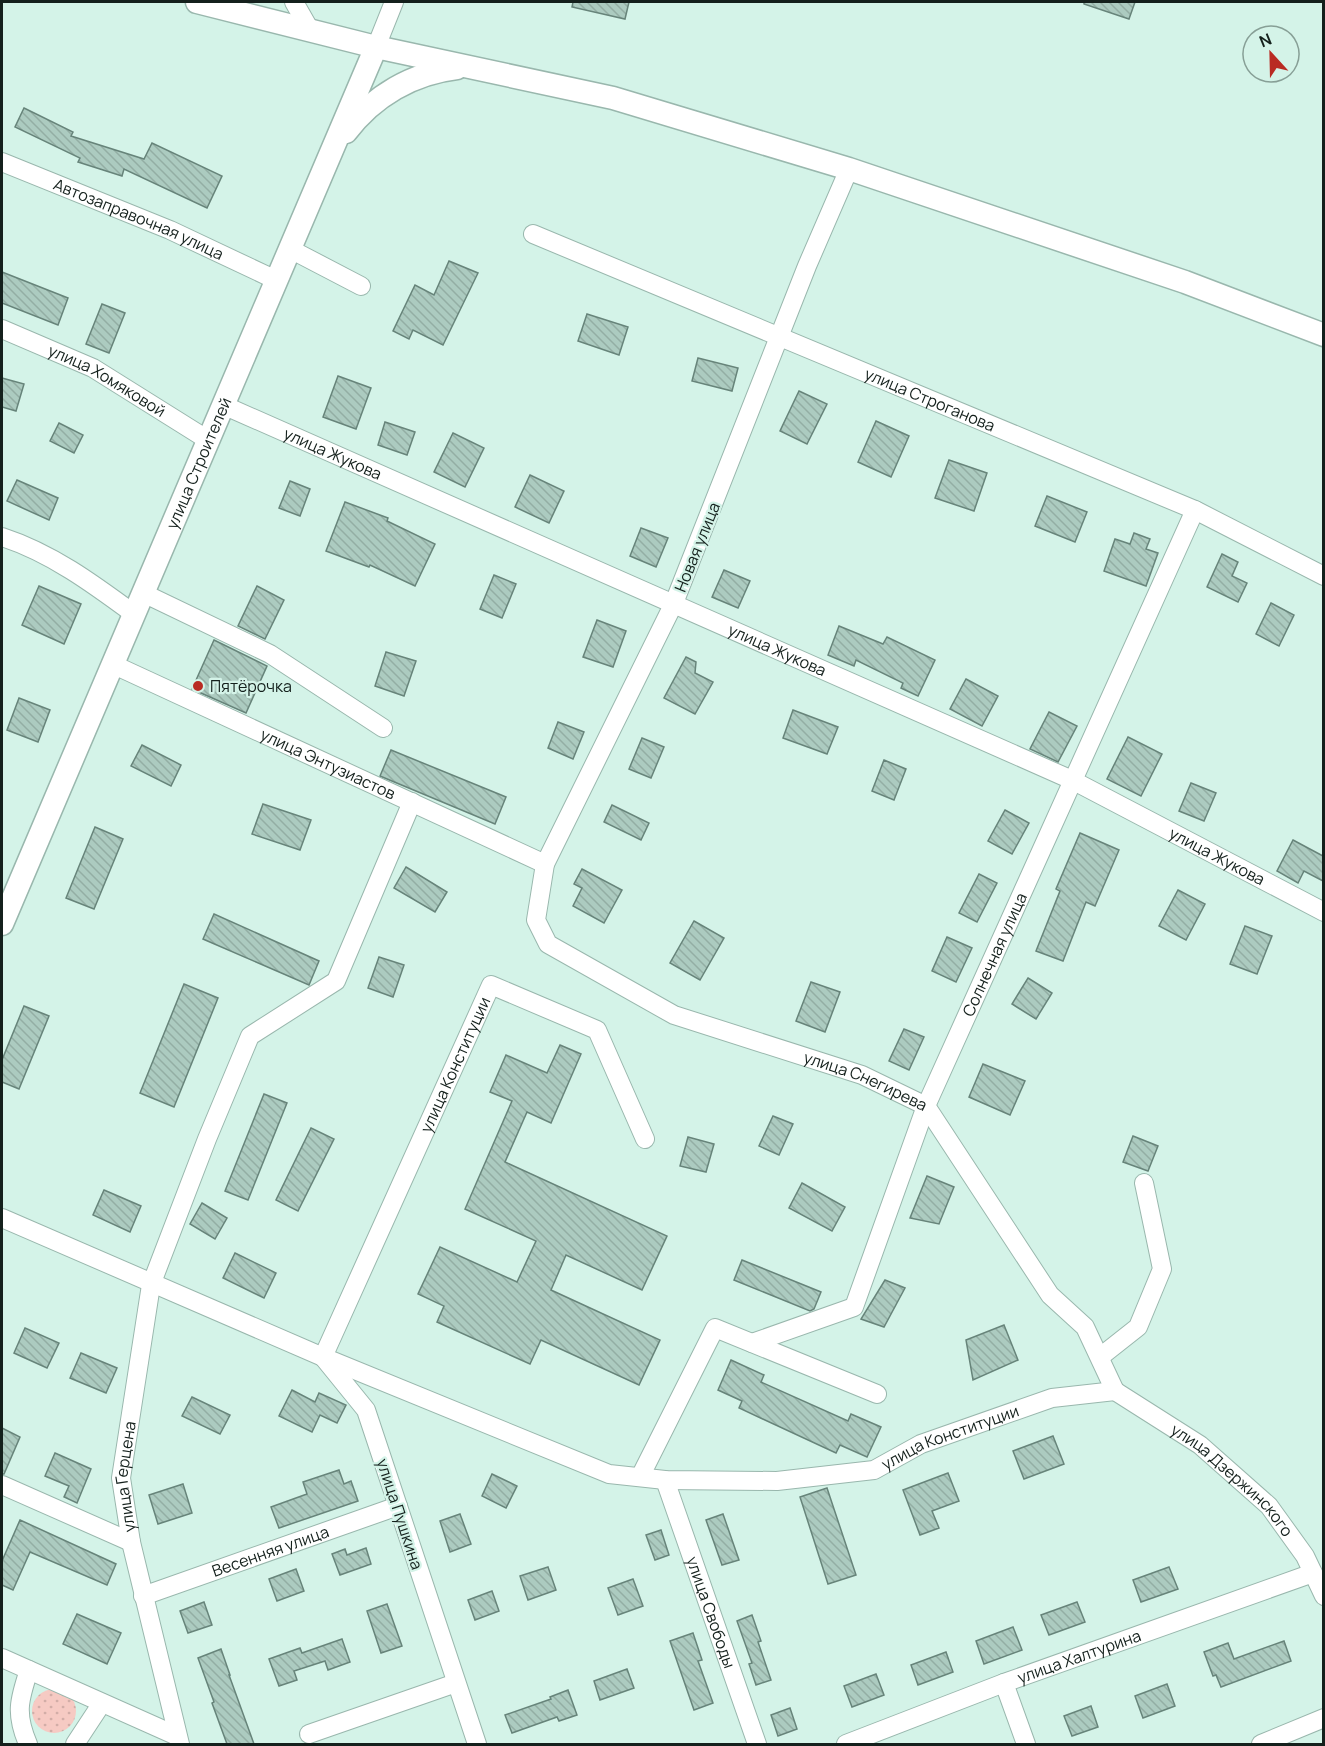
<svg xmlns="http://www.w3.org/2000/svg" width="1325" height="1746" font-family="Manrope,sans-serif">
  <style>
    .grass { fill: url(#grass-dots) }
    .building { fill: url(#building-back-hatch); stroke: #67847a; stroke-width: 1.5 }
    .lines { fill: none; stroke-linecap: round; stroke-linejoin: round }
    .minor-casing { stroke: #99b7ad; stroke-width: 20 }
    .major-casing { stroke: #99b7ad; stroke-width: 25 }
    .minor { stroke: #fff; stroke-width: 18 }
    .major { stroke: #fff; stroke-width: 22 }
    .poi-dot { fill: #b92b23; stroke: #d4f3e8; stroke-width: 2 }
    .labels { text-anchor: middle; stroke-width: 4.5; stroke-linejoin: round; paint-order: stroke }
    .street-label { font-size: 16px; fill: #14201c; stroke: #d4f3e8 }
    .poi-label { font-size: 16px; fill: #14201c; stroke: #d4f3e8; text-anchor: start }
  </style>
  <defs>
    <pattern id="grass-dots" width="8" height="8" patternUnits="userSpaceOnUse" patternTransform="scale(1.5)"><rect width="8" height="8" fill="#f6cac3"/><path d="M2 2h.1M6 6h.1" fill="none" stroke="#d2ada7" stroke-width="1.8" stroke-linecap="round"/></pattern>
    <pattern id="building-back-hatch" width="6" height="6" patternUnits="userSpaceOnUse" patternTransform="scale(1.5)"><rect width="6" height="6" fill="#accbc0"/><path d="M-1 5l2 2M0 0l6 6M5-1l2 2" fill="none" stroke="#93aea4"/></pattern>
  </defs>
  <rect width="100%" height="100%" fill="#d4f3e8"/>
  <circle class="grass" cx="54" cy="1711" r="22"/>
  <g class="building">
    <polygon points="573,2 629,2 625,19 572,7"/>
    <polygon points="1084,2 1135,2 1129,19 1084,4"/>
    <polygon points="24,108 73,132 71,136 144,159 152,143 222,176 207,208 124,169 122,176 78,162 80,158 15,127"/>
    <polygon points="449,261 478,273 443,345 413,330 409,339 393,331 415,285 434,295"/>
    <polygon points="2,272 68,298 58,325 2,303"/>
    <polygon points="102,304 125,313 109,353 86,344"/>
    <polygon points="587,314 628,327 619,355 578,341"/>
    <polygon points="698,358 738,368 732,391 692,381"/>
    <polygon points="338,376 371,388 356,429 323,417"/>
    <polygon points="2,378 24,384 16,411 2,407"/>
    <polygon points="799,391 827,404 807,444 780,431"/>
    <polygon points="876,421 909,436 891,477 858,462"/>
    <polygon points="385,422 415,432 407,455 378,445"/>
    <polygon points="59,423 83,435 74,453 50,441"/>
    <polygon points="453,433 484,448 465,487 434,472"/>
    <polygon points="949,460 987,473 974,511 935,498"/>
    <polygon points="530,475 564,491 549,523 515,507"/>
    <polygon points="17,480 58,498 49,520 7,501"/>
    <polygon points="290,481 310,489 300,516 279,508"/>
    <polygon points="1047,496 1087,512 1075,542 1035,526"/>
    <polygon points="345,502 388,518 387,521 435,544 415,586 370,565 369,567 326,551"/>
    <polygon points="641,528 668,538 656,567 630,556"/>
    <polygon points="1134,533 1150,539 1146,549 1158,553 1146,586 1104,571 1115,539 1130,544"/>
    <polygon points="1222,554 1238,562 1232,576 1247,583 1238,602 1207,587"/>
    <polygon points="724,570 750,581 738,608 712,597"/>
    <polygon points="494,575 516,584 502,618 480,609"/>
    <polygon points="39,586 81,604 64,644 22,625"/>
    <polygon points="257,586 284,600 265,639 238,626"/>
    <polygon points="1271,603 1294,615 1279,646 1256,634"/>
    <polygon points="597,620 626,631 613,667 583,657"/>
    <polygon points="839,626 883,644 887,637 935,660 918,696 901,688 903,683 856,660 854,666 828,655"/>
    <polygon points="214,640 267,666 246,713 192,689"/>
    <polygon points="386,652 416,661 404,696 375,686"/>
    <polygon points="686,657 696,662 695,673 713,682 695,714 664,698"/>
    <polygon points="966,679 998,696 982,726 950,709"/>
    <polygon points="19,698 50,710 38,742 7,730"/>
    <polygon points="793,710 838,727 827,754 783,738"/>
    <polygon points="1049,712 1077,726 1058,762 1030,749"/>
    <polygon points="558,722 584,732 573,759 548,748"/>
    <polygon points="1128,737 1162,754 1141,796 1107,779"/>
    <polygon points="642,738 664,747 651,778 629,769"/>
    <polygon points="142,745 181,765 171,786 131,766"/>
    <polygon points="391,750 506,797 495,824 380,776"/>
    <polygon points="884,760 906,769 894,800 872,791"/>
    <polygon points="1191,783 1216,793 1204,821 1179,811"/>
    <polygon points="263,804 311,820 300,850 252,834"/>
    <polygon points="612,805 649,823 641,840 604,822"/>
    <polygon points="1005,810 1029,823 1012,854 988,841"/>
    <polygon points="95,827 123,839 94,909 66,898"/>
    <polygon points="1080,833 1119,850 1095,906 1086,902 1063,961 1036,951 1060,891 1056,889"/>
    <polygon points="1293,840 1323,856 1323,881 1304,871 1298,883 1277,871"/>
    <polygon points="406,867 447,892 435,912 394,888"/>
    <polygon points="582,869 622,890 604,923 573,906 582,888 574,884"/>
    <polygon points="979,874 997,883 977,922 959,913"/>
    <polygon points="1178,890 1205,904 1186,940 1159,926"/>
    <polygon points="214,914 319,961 309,985 203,939"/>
    <polygon points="694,921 724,938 700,980 670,963"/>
    <polygon points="1245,926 1272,936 1257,974 1230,964"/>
    <polygon points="947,937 972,948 956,982 932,971"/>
    <polygon points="379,957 404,965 393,997 368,988"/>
    <polygon points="1028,978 1052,993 1036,1019 1012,1004"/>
    <polygon points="811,982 840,992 825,1032 796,1021"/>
    <polygon points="184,984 218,998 174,1107 140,1093"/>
    <polygon points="24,1006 49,1016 19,1089 2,1082 2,1060"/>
    <polygon points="904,1029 924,1037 909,1070 889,1061"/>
    <polygon points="560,1045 581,1054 551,1123 527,1112 505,1162 667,1236 642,1290 566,1255 551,1290 660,1340 639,1385 541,1340 530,1364 437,1322 444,1306 418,1294 440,1247 517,1282 536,1241 465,1209 512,1101 490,1092 506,1055 547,1073"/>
    <polygon points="983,1064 1025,1081 1010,1115 969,1097"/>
    <polygon points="264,1094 287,1103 248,1200 225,1191"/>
    <polygon points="773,1116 793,1124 779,1155 759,1146"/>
    <polygon points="311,1128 334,1139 298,1211 276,1200"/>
    <polygon points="1133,1136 1158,1146 1148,1171 1123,1162"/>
    <polygon points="688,1137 714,1144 706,1172 680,1166"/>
    <polygon points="927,1176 954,1187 939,1224 910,1218"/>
    <polygon points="802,1183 845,1207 832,1231 789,1208"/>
    <polygon points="104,1190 141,1206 130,1232 93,1215"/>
    <polygon points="202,1203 227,1218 215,1239 190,1224"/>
    <polygon points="235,1253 276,1273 264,1298 223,1278"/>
    <polygon points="742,1260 821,1292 814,1309 810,1311 734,1280"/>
    <polygon points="885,1280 905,1288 884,1327 861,1319"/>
    <polygon points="1004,1325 1018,1360 973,1380 966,1340"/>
    <polygon points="25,1328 59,1343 47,1368 14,1353"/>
    <polygon points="81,1353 117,1368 106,1393 70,1378"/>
    <polygon points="731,1360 764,1375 761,1382 848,1421 851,1414 881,1427 867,1457 840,1445 836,1453 739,1408 742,1401 718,1390"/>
    <polygon points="292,1390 315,1402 319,1393 346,1405 337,1423 320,1415 312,1432 279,1416"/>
    <polygon points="192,1397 230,1415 220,1434 182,1416"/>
    <polygon points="2,1428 20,1437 4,1474 2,1474"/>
    <polygon points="1053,1436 1064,1464 1024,1479 1013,1451"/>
    <polygon points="55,1453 91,1469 77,1503 64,1497 69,1486 45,1476"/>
    <polygon points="339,1470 344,1484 351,1481 358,1501 279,1528 271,1507 307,1494 303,1482"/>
    <polygon points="948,1473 959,1501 932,1511 939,1528 920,1535 903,1490"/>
    <polygon points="492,1474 517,1486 506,1508 482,1496"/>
    <polygon points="183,1484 192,1513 158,1524 149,1495"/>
    <polygon points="827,1488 856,1575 828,1584 800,1497"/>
    <polygon points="460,1514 471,1544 450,1552 440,1521"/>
    <polygon points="723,1514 739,1560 722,1565 706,1520"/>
    <polygon points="20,1520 116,1564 107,1585 30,1552 13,1590 2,1585 2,1561"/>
    <polygon points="661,1530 669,1555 655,1560 646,1535"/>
    <polygon points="366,1548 371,1564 340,1575 332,1554 345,1549 347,1555"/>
    <polygon points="548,1567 556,1590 528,1600 520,1576"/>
    <polygon points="1169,1567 1178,1589 1141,1602 1133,1580"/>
    <polygon points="296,1569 304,1591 277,1601 269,1579"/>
    <polygon points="633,1579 643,1606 618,1615 608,1588"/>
    <polygon points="492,1591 499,1611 475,1620 468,1600"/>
    <polygon points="204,1602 212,1625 188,1633 180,1611"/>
    <polygon points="1077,1602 1085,1622 1049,1635 1041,1615"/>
    <polygon points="387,1604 402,1646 381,1653 367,1611"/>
    <polygon points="77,1614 121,1633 107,1664 63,1644"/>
    <polygon points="752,1615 761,1641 758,1642 771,1680 756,1685 749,1664 752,1663 737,1621"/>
    <polygon points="1013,1627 1022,1650 984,1664 976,1641"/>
    <polygon points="693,1633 702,1660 698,1661 713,1703 694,1710 670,1641"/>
    <polygon points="342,1639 350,1662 328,1670 325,1661 294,1671 297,1680 279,1686 269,1659 300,1648 302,1653"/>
    <polygon points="1284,1641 1291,1661 1221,1687 1216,1675 1213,1676 1204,1652 1228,1643 1234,1659"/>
    <polygon points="221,1649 230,1675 229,1675 254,1744 227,1744 212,1703 214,1702 198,1658"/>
    <polygon points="946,1652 953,1672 918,1685 911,1665"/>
    <polygon points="627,1669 634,1688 600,1700 594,1681"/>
    <polygon points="876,1674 884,1695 852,1707 844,1686"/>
    <polygon points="1167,1684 1175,1706 1143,1718 1135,1696"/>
    <polygon points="568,1690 577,1715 559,1721 557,1717 512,1733 505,1715 551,1699 550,1697"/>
    <polygon points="1091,1706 1098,1727 1072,1736 1064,1716"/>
    <polygon points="790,1708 797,1729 778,1736 771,1715"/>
  </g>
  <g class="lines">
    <g class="minor-casing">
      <g id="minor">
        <polyline points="294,2 310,30"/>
        <polyline points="376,47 394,2"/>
        <path id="s1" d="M2 162 170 230 276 280"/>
        <path id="s2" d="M849 169 807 266 674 603 545 864 536 920 548 944 674 1015 862 1075 926 1106 1050 1295 1085 1327 1115 1391"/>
        <path id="s3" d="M533 234 1195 510 1324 576"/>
        <polyline points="290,249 361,286"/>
        <path id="s4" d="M2 329 93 368 208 440"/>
        <path id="s5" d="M223 405 1072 780 1324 912"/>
        <path d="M2 537C51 553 92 583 134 614"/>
        <polyline points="143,593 270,654 383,728"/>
        <path id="s6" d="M112 664 545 864"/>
        <path id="s7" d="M2 1218 323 1357 609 1474 665 1480 777 1481 874 1470 921 1444 1052 1398 1115 1391"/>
        <path id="s8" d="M752 1343 854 1307 926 1106 1195 510"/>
        <polyline points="1100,1357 1138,1327 1162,1269 1144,1183"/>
        <path id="s9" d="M1115 1391 1200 1445 1269 1506 1305 1556 1324 1596"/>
        <polyline points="640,1477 715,1328 877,1394"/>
        <path id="s10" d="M665 1480 757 1744"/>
        <polyline points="2,1485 131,1542"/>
        <path id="s11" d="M143 1596 398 1506"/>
        <polyline points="2,1658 177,1736"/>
        <polyline points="1004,1683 1026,1744"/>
        <polyline points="309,1734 456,1683"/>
        <path d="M28 1744C15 1714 19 1700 29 1670"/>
        <polyline points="75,1744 102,1703"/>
        <path id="s12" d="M180 1744 131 1542 121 1478 151 1285 207 1139 250 1036 336 981 412 802"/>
        <path id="s13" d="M477 1744 366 1410 323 1357 491 985 597 1030 645 1139"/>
        <path id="s14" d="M846 1744 1004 1683 1313 1573"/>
        <polyline points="1261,1744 1324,1718"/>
      </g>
    </g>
    <g class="major-casing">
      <g id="major">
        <polyline points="197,2 376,47 613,98 849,169 1185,282 1324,335"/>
        <path d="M346 132C373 96 413 73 457 68"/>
        <path id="s15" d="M2 924 376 47"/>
      </g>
    </g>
    <use href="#minor" class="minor"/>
    <use href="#major" class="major"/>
  </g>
  <circle class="poi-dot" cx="198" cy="686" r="6"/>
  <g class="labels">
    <g class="street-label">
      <text dy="6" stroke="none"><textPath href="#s1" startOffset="148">Автозаправочная улица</textPath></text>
      <text dy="6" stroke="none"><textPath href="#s4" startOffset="117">улица Хомяковой</textPath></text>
      <text dy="6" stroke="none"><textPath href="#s3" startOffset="430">улица Строганова</textPath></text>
      <text dy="6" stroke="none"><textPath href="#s5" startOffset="120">улица Жукова</textPath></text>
      <text dy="6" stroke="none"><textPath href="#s15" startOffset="501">улица Строителей</textPath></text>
      <text transform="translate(697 547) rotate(-68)" y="6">Новая улица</text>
      <text dy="6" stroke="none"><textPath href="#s5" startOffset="606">улица Жукова</textPath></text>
      <text dy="6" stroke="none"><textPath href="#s6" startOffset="238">улица Энтузиастов</textPath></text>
      <text dy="6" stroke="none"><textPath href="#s5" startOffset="1092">улица Жукова</textPath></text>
      <text dy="6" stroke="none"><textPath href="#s8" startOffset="488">Солнечная улица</textPath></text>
      <text dy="6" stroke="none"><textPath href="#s13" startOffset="741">улица Конституции</textPath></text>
      <text dy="6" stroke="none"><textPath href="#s2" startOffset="1190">улица Снегирева</textPath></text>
      <text dy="6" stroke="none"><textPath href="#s7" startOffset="1008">улица Конституции</textPath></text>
      <text dy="6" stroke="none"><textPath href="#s12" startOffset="274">улица Герцена</textPath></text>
      <text dy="6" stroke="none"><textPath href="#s9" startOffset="148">улица Дзержинского</textPath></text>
      <text transform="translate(400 1514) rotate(72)" y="6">улица Пушкина</text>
      <text dy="6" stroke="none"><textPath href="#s11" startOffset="135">Весенняя улица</textPath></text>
      <text dy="6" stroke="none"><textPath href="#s10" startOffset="140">улица Свободы</textPath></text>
      <text dy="6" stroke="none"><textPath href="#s14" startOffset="249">улица Халтурина</textPath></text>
    </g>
    <g class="poi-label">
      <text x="210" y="692">Пятёрочка</text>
    </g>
  </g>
  <rect width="1325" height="1746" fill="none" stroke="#14201c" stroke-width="6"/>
  <g transform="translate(1271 54) rotate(338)"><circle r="28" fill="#d4f3e8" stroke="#879f96" stroke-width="1.5"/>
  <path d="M0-4.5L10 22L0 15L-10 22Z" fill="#b92b23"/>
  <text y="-9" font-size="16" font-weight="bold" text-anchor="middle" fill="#14201c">N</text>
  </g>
</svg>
